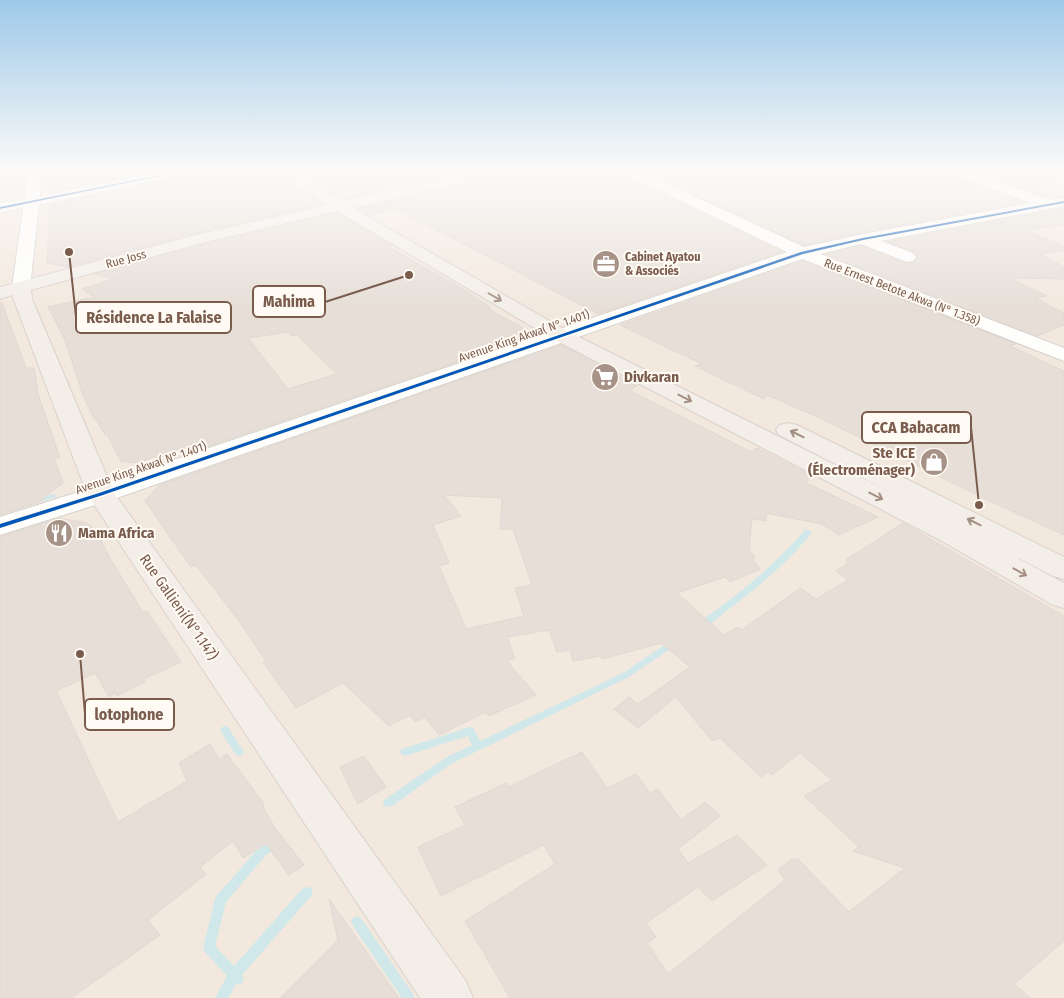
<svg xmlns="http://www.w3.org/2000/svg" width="1064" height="998" font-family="'Fira Sans Condensed',sans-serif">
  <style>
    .residential { fill: #f2e8de }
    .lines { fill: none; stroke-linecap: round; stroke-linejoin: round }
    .stream { fill: #d0e8ea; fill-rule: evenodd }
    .building { fill: #e6ded7; stroke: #e2d8d2; fill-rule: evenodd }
    .minor-casing { stroke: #d7d1cb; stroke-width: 2 }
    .major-casing { stroke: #dad1cc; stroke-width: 2 }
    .minor { fill: #fefefd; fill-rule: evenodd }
    .major { fill: #f3eee8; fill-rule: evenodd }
    .cycleway-casing { stroke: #fffaf3; stroke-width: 3 }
    .cycleway { fill: #0057b8; fill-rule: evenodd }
    .oneway { stroke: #a48f83 }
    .labels { text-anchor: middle; stroke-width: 4; stroke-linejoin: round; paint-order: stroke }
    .far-poi-label { font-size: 12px; font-weight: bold; fill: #7a5c4d; stroke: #fffaf3; text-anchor: start }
    .far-street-label { font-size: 12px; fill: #7a5c4d; stroke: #fffaf3 }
    .poi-label { font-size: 15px; font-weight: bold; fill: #7a5c4d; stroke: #fffaf3; text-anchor: start }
    .street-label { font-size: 15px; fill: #7a5c4d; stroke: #fffaf3 }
    .leader { fill: none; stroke: #7a5c4d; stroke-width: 2 }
    .callout-dot { fill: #7a5c4d; stroke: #fffaf3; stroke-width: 2 }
    .callout { fill: #fffaf3; stroke: #7a5c4d; stroke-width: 2 }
    .callout-label { font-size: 16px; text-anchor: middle; font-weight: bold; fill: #7a5c4d }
  </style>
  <rect width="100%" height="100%" fill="#f9f5f0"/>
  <rect class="residential" x="0" y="173" width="1064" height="825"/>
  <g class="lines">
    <g class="stream">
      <polygon points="618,173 622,173 629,176 626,177"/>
      <polygon points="19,194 22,195 15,202 13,202 13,200"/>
      <polygon points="54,494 57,496 56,497 33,504 30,502 31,501"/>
      <path d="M805 530H808L812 532C788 563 756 589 724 613 717 618 707 629 698 627L697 625 698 623C737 596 774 566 805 530Z"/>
      <polygon points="673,640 676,641 677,643 676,645 629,677 451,764 392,806 388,807 384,806 383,803 384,800 445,758 472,745 468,736 405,756 402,755 400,752 402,749 470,727 473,728 480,741 623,673 670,641"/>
      <polygon points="225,726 228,727 242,749 244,752 242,755 239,756 236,755 222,733 220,730 222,727"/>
      <polygon points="276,837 280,839 281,842 280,845 266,855 226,902 215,946 234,966 303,888 307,887 311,888 313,892 311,896 242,975 244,979 242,983 238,985 236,984 228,998 215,998 227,976 205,952 203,948 215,899 217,895 258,849"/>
      <polygon points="357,916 361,918 413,994 415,998 402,998 353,926 351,922 353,918"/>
    </g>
  </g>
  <g class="building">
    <polygon points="44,173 146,173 50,192 50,185 43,188"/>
    <polygon points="182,173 279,173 322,204 196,233 67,267 47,263 50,205 173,179"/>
    <polygon points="300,173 343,173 353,178 375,173 460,173 342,199"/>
    <polygon points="523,173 551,173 561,177 579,173 625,173 628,178 782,252 598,314 397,209 369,215 358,209 485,179 485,181"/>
    <polygon points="648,173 952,173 955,178 1025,202 863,232 804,245"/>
    <polygon points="978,173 1052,173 1053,183 1037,186 1064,196 1051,198"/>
    <polygon points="18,175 26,175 24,193 0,200 0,180"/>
    <polygon points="1064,208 1064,224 1027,231 1064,246 1064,250 1040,254 1064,267 1064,279 1010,278 1047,296 1035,298 1064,313 1064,325 1037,336 826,254 861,246 906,264 913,263 918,257 914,252 888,242"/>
    <path d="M337 213 392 246 389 247 468 292 491 308 488 309 536 335 188 453 199 442 136 463 121 461 107 434 105 435 96 419H94L83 395 65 340 48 307 94 297 82 289 113 279 95 274 206 244ZM289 332 292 336 297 335 337 374 288 389 248 338Z"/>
    <polygon points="802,261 1016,344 1010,346 1064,371 1064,535 981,497 822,419 767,395 764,399 695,366 702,364 620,325"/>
    <polygon points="0,303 2,303 26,368 34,368 38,394 60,458 54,458 63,483 39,502 0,515"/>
    <path d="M561 345 637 386 629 390 751 452 757 448 814 477 805 482 878 517 839 535 822 524 766 513V521L752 519 749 549 755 558 752 559 760 569 730 582 725 577 677 593 724 635 738 627 742 630 800 588 816 599 848 580 836 571 849 562 846 560 903 523 1064 616V941L1014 984 1030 998H510L465 921 555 864 544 845 441 896 418 847 465 825 455 807 506 783 508 787 582 752 607 788 636 774 650 793 658 789 681 820 705 802 720 816 678 849 688 863 737 835 767 865 712 901 698 887 646 923 656 937 647 943 668 974 785 880 778 870 791 859H798L849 912 905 868 853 851 859 847 804 796 832 780 800 753 772 775 768 771 761 777 720 738 712 741 676 697 638 728 614 709 629 697 638 704 690 667 661 643 602 659 600 656 573 661 570 650 557 652 549 630 507 637 515 658 507 661 536 695 489 716 486 712 439 735 425 717 415 722 410 715 389 726 343 683 296 708 263 662 266 661 242 625 196 565 191 567 145 501 160 485ZM444 495 502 498 500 529H513L532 585 515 588 524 616 466 629 439 566 449 563 433 525 461 516Z"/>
    <polygon points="59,518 87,523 96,531 111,560 143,612 147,611 181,662 144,679 145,682 117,696 115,693 109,697 95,673 56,691 118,822 187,781 179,763 210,744 219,759 227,754 264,804 262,805 275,828 304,865 289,875 266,844 243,858 233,841 200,867 206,874 148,920 160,935 71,998 0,998 0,537"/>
    <polygon points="364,756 386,787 358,804 340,767"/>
    <polygon points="329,899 399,998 280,998 338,940"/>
  </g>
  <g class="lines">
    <g class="minor-casing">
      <g id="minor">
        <polygon points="28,173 42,173 40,196 154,173 180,173 173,177 39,205 30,288 28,292 21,294 14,292 12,288 23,208 0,213 0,203 25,199"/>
        <polygon points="627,173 644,173 804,247 863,234 1032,203 956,176 954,173 973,173 1051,200 1064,198 1064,206 881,241 913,253 916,257 913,261 907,262 861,244 820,254 1064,348 1064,361 802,259 111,500 0,535 0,517 91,488 787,252 629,176"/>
      </g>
    </g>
    <g class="major-casing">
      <polygon id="major" points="281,173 297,173 342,201 467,173 490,173 488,176 353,208 567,331 900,497 779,435 776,430 779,425 788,423 797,425 1064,557 1064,579 1053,576 997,547 1064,583 1064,608 1053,605 940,540 553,339 337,211 206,242 31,290 32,299 114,493 466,981 473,998 420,998 87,494 12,295 0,299 0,287 196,235 327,205"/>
    </g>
    <use href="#minor" class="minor"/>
    <use href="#major" class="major"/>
    <g class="cycleway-casing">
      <g id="cycleway">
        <polygon points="170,173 175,173 0,209 0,207"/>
        <polygon points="1064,201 1064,203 863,240 803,254 103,495 0,528 0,524 99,493 801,252 863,238"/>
      </g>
    </g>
    <use href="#cycleway" class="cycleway"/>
  </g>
  <defs><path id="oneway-shaft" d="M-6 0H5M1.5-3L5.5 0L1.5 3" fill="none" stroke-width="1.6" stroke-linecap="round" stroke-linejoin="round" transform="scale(1.25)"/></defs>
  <g class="oneway">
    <use href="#oneway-shaft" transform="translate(495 297) rotate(30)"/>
    <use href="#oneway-shaft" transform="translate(685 398) rotate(27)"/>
    <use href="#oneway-shaft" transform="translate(797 434) rotate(-154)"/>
    <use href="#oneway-shaft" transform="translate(876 496) rotate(27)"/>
    <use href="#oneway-shaft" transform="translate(974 522) rotate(-154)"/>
    <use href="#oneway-shaft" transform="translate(1020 572) rotate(29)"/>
  </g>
  <linearGradient id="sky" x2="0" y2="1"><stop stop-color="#9ec9e9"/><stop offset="0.55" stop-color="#fcfaf8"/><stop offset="1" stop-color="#fcfaf8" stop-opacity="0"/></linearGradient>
  <rect width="1064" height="312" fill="url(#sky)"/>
  <defs>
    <g id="office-disc" transform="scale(1.4375)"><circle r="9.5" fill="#a69286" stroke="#fffaf3"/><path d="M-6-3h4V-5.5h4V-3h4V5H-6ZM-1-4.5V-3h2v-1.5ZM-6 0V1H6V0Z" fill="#fff"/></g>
    <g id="supermarket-disc" transform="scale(1.4375)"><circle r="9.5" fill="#a69286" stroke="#fffaf3"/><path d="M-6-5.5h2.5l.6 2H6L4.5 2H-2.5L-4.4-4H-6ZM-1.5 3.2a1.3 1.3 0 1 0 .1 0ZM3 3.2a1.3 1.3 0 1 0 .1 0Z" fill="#fff"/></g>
    <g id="shop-disc" transform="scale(1.4375)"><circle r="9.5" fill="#a69286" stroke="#fffaf3"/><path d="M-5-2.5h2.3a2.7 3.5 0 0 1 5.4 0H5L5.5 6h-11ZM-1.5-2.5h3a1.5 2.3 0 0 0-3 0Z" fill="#fff"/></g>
    <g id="restaurant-disc" transform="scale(1.4375)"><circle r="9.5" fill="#a69286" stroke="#fffaf3"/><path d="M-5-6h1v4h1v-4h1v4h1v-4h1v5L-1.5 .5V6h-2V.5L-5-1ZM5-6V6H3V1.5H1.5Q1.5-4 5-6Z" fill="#fff"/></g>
  </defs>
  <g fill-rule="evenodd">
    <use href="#office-disc" x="606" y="264"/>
    <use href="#supermarket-disc" x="605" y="377"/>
    <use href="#shop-disc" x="934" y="462"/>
    <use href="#restaurant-disc" x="59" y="533"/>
  </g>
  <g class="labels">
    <g class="far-poi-label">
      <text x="625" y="261">Cabinet Ayatou<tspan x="625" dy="14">&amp; Associés</tspan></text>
    </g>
    <g class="far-street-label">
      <text transform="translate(126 259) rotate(-15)" y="4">Rue Joss</text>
      <text transform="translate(902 292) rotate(21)" y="4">Rue Ernest Betote Akwa (N° 1.358)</text>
      <text transform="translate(524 336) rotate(-19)" y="4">Avenue King Akwa( N° 1.401)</text>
      <text transform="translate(141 468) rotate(-19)" y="4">Avenue King Akwa( N° 1.401)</text>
    </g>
    <g class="poi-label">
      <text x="624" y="382">Divkaran</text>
      <text x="915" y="458" text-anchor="end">Ste ICE<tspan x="915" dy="17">(Électroménager)</tspan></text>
      <text x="78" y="538">Mama Africa</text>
    </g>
    <g class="street-label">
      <text transform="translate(179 607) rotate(55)" y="5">Rue Gallieni(N°1.147)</text>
    </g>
  </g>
  <path class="leader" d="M409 275L325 302M69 252L76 317M979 505L971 427M80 654L85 714"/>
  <g class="callout-dot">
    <circle cx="409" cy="275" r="5"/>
    <circle cx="69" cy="252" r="5"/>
    <circle cx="979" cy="505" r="5"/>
    <circle cx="80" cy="654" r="5"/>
  </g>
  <g class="callout">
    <rect x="253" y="286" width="72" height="31" rx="5"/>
    <rect x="76" y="302" width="155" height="31" rx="5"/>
    <rect x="862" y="412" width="109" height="31" rx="5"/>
    <rect x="85" y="699" width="89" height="31" rx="5"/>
  </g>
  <g class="callout-label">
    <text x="289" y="307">Mahima</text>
    <text x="154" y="323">Résidence La Falaise</text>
    <text x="916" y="433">CCA Babacam</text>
    <text x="129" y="720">lotophone</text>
  </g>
</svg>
